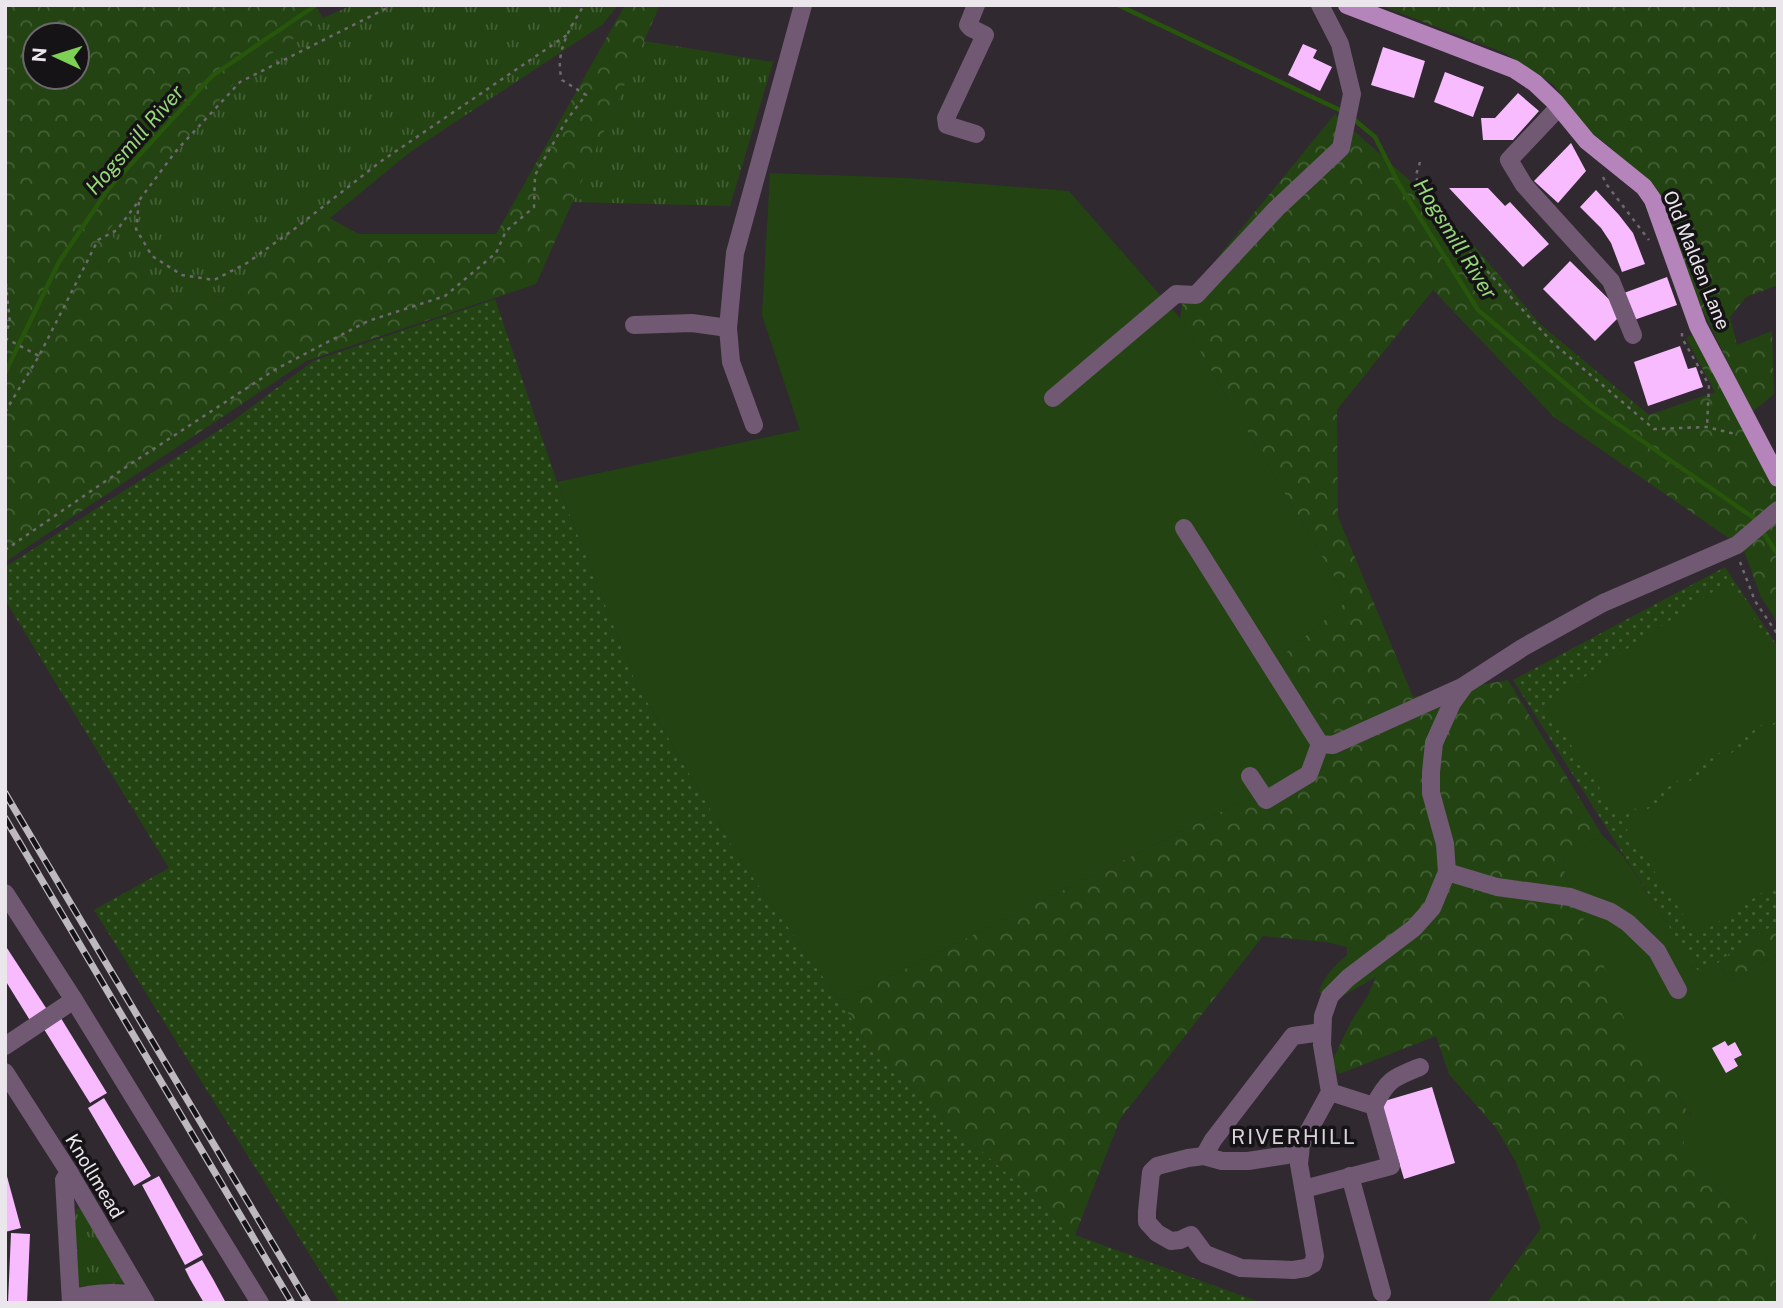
<svg xmlns="http://www.w3.org/2000/svg" width="1783" height="1308" font-family="'Public Sans',sans-serif">
  <style>
    .grass { fill: url(#grass-tufts) }
    .forest { fill: url(#forest-crowns); fill-rule: evenodd }
    .park { fill: url(#park-dots) }
    .pitch { fill: #234412 }
    .lines { fill: none; stroke-linecap: round; stroke-linejoin: round }
    .stream { stroke: #27550c; stroke-width: 4.5 }
    .building { fill: #f8bbff }
    .path { stroke: #6f696f; stroke-width: 2.5; stroke-dasharray: 3.5 5; stroke-linecap: butt }
    .minor { stroke: #715973; stroke-width: 18 }
    .major { stroke: #b584ba; stroke-width: 18 }
    .rail-casing { stroke: #beb9be; stroke-width: 7 }
    .rail { stroke: #161316; stroke-width: 4.5; stroke-dasharray: 13; stroke-linecap: butt }
    .labels { text-anchor: middle; stroke-width: 7; stroke-linejoin: round; paint-order: stroke }
    .street-label { font-size: 19px; fill: #ebe6eb; stroke: #161316 }
    .water-label { font-size: 21px; font-style: italic; fill: #97d97a; stroke: #161316 }
    .neighbourhood-label { font-size: 21px; letter-spacing: 2px; fill: #dbd2db; stroke: #161316 }
  </style>
  <defs>
    <pattern id="grass-tufts" width="24" height="20" patternUnits="userSpaceOnUse" patternTransform="scale(1.75)"><rect width="24" height="20" fill="#234412"/><path d="M3 7l-1-3M5 7V3M7 7l1-3M15 17l-1-3M17 17v-4M19 17l1-3" fill="none" stroke="#435f35"/></pattern>
    <pattern id="forest-crowns" width="20" height="18" patternUnits="userSpaceOnUse" patternTransform="scale(1.75)"><rect width="20" height="18" fill="#234412"/><path d="M2 6a3 3 0 1 1 6 0M12 15a3 3 0 1 1 6 0" fill="none" stroke="#435f35"/></pattern>
    <pattern id="park-dots" width="8" height="8" patternUnits="userSpaceOnUse" patternTransform="scale(1.75)"><rect width="8" height="8" fill="#234412"/><path d="M2 2h.1M6 6h.1" fill="none" stroke="#435f35" stroke-width="1.8" stroke-linecap="round"/></pattern>
  </defs>
  <rect width="100%" height="100%" fill="#302930"/>
  <g class="grass">
    <polygon points="352,5 618,5 602,25 410,152 330,218 223,296 164,301 108,231 242,74 323,18"/>
    <polygon points="644,41 773,62 730,206 572,202"/>
    <polygon points="81,1208 124,1281 122,1283 77,1287 76,1285 75,1212 76,1209"/>
  </g>
  <g class="forest">
    <path d="M5 5H315L323 18 242 74 108 231 164 301 223 296 330 218 358 234H496L625 5H660L536 284 306 361 5 562ZM35 35H77V77H35Z"/>
    <polygon points="1379,5 1778,5 1778,285 1746,297 1730,317 1737,345 1772,331 1774,394 1752,412 1698,301 1648,182 1610,147 1583,126 1554,85 1505,53"/>
    <path d="M1335 114 1427 196 1471 242 1540 324 1649 415 1715 392 1686 338 1695 333 1750 444 1778 492V623L1761 597 1743 548 1554 417 1433 290 1337 410 1338 517 1413 697 1508 680 1602 835 1562 859 1570 897 1588 925 1673 1089 1691 1116 1682 1150 1754 1229 1775 1278 1778 1280V1303H1487L1541 1228 1516 1162 1496 1128 1449 1074 1436 1036 1339 1074 1331 1063 1351 1022 1367 997 1376 977 1344 995 1332 989 1324 995 1319 992C1324 976 1334 966 1347 955V947L1326 942 1263 936 1120 1119 1075 1235 873 1053 840 1001 1347 749 1278 659 1348 600 1180 318 1183 300Z"/>
    <polygon points="1778,922 1778,954 1730,981 1718,963 1732,951"/>
  </g>
  <g class="park">
    <polygon points="495,299 557,482 636,683 738,856 840,1001 873,1053 1075,1235 1262,1303 340,1303 94,910 169,868 5,600 5,567 230,423 313,361"/>
    <polygon points="1725,567 1778,647 1778,922 1732,951 1718,963 1697,971 1513,680"/>
  </g>
  <g class="pitch">
    <polygon points="770,173 906,178 1069,191 1180,318 1348,600 1278,659 1347,749 840,1001 738,856 636,683 557,482 800,430 762,315"/>
    <polygon points="1729,581 1778,655 1778,714 1620,819 1544,704"/>
    <polygon points="1778,722 1778,882 1697,936 1624,825"/>
    <polygon points="1602,835 1624,857 1697,970 1718,963 1730,981 1778,954 1778,1280 1775,1278 1754,1229 1682,1150 1691,1115 1673,1089 1635,1047 1588,925 1570,897 1562,859"/>
  </g>
  <g class="lines">
    <g class="stream">
      <polyline points="1118,5 1344,112"/>
      <polyline points="1351,117 1375,137 1400,186 1478,310 1593,407 1754,518 1756,522"/>
      <polyline points="5,373 59,262 109,188 212,76 316,5"/>
      <polyline points="1761,529 1778,555"/>
    </g>
  </g>
  <g class="building">
    <polygon points="1303,44 1317,50 1313,58 1332,67 1320,91 1288,75"/>
    <polygon points="1383,47 1425,61 1414,98 1371,85"/>
    <polygon points="1445,72 1484,87 1473,117 1434,102"/>
    <polygon points="1518,93 1539,111 1513,140 1483,140 1481,118 1495,118"/>
    <polygon points="1571,143 1586,171 1558,203 1534,181"/>
    <polygon points="1449,188 1488,188 1505,206 1510,202 1549,244 1523,267"/>
    <polygon points="1596,190 1619,215 1633,233 1645,264 1622,272 1611,243 1601,228 1580,207"/>
    <polygon points="1570,261 1623,313 1595,341 1543,289"/>
    <polygon points="1667,277 1677,305 1634,320 1624,293"/>
    <polygon points="1680,346 1688,369 1696,367 1703,387 1648,406 1634,362"/>
    <polygon points="5,945 48,1011 31,1022 5,980"/>
    <polygon points="59,1015 107,1093 90,1103 42,1026"/>
    <polygon points="1725,1041 1728,1046 1735,1042 1742,1055 1734,1059 1738,1066 1726,1073 1712,1048"/>
    <polygon points="1432,1087 1455,1163 1404,1179 1381,1102"/>
    <polygon points="104,1098 151,1176 134,1186 88,1108"/>
    <polygon points="5,1169 21,1228 5,1232"/>
    <polygon points="159,1176 203,1255 185,1265 142,1185"/>
    <polygon points="11,1233 30,1234 27,1303 8,1303"/>
    <polygon points="202,1260 213,1279 226,1303 204,1303 190,1279 185,1269"/>
  </g>
  <g class="lines">
    <g class="path">
      <polyline points="1420,162 1416,175 1421,199 1553,343 1654,429 1707,427 1735,434"/>
      <polyline points="1603,177 1607,185 1649,240"/>
      <polyline points="139,202 136,229 152,256 182,275 214,280 247,263 297,227 380,162 567,35"/>
      <polyline points="5,275 10,323 5,333"/>
      <polyline points="1682,333 1682,338 1709,385 1707,427"/>
      <polyline points="5,338 39,356"/>
      <polyline points="5,412 39,356 98,240 117,230 176,151 240,82 393,5"/>
      <path d="M5 550 129 465 276 369 368 321 445 296 496 253 506 231 534 207 535 175 566 121 586 95 562 80C554 53 570 28 584 5"/>
      <polyline points="1740,562 1755,601 1778,635"/>
    </g>
    <g class="minor">
      <polyline points="976,5 968,25 971,28 985,35 946,118 947,125 976,134"/>
      <polyline points="1559,107 1509,160 1524,185 1611,281 1633,335"/>
      <polyline points="634,325 692,323 728,328"/>
      <polyline points="1053,398 1176,294 1196,295 1276,209 1341,148 1352,94 1340,44 1320,5"/>
      <polyline points="754,425 731,362 728,328 735,253 803,5"/>
      <polyline points="1184,528 1320,744 1333,745 1462,687"/>
      <polyline points="1250,776 1266,800 1309,774 1320,744"/>
      <polyline points="1447,872 1497,887 1570,897 1611,912 1628,923 1657,951 1678,990"/>
      <polyline points="5,893 74,1000 260,1303"/>
      <polyline points="5,1046 74,1000"/>
      <polyline points="5,1072 69,1172 146,1303"/>
      <path d="M1374 1106C1388 1079 1393 1078 1420 1067"/>
      <polyline points="1301,1145 1287,1155 1248,1161 1222,1161 1204,1156 1188,1158 1157,1166 1151,1172 1147,1211 1147,1222 1157,1233 1171,1241 1180,1240 1191,1235 1205,1254 1241,1268 1293,1270 1306,1268 1313,1264 1315,1256 1299,1164 1301,1145 1330,1092 1322,1045 1323,1016 1330,996 1348,978 1414,928 1432,908 1447,872 1445,844 1431,793 1431,772 1434,743 1452,703 1465,685 1522,648 1603,603 1737,545 1778,510"/>
      <polyline points="1204,1156 1213,1140 1293,1036 1322,1032"/>
      <polyline points="69,1172 64,1180 71,1303"/>
      <polyline points="1350,1176 1382,1293"/>
      <polyline points="1304,1189 1391,1166 1374,1106 1330,1092"/>
      <path d="M72 1299C94 1291 118 1292 141 1295"/>
    </g>
    <polyline class="major" points="1347,5 1514,69 1535,83 1555,102 1587,141 1644,187 1653,200 1698,326 1778,478"/>
    <g class="rail-casing">
      <g id="rail">
        <polyline points="5,793 308,1303"/>
        <polyline points="5,818 292,1303"/>
      </g>
    </g>
    <use href="#rail" class="rail"/>
  </g>
  <g class="labels">
    <g class="street-label">
      <text transform="translate(1697 260) rotate(68)" y="7">Old Malden Lane</text>
      <text transform="translate(95 1176) rotate(59)" y="7">Knollmead</text>
    </g>
    <g class="water-label">
      <text transform="translate(135 140) rotate(-49)" y="7">Hogsmill River</text>
      <text transform="translate(1455 239) rotate(58)" y="7">Hogsmill River</text>
    </g>
    <g class="neighbourhood-label">
      <text x="1294" y="1144">RIVERHILL</text>
    </g>
  </g>
  <rect width="1783" height="1308" fill="none" stroke="#ebe6eb" stroke-width="14"/>
  <g transform="translate(56 56) rotate(274)"><circle r="33" fill="#161316" stroke="#6b676b" stroke-width="2"/>
  <path d="M0-5L12 26L0 18L-12 26Z" fill="#7dd154"/>
  <text y="-10" font-size="19" font-weight="bold" text-anchor="middle" fill="#ebe6eb">N</text>
  </g>
</svg>
